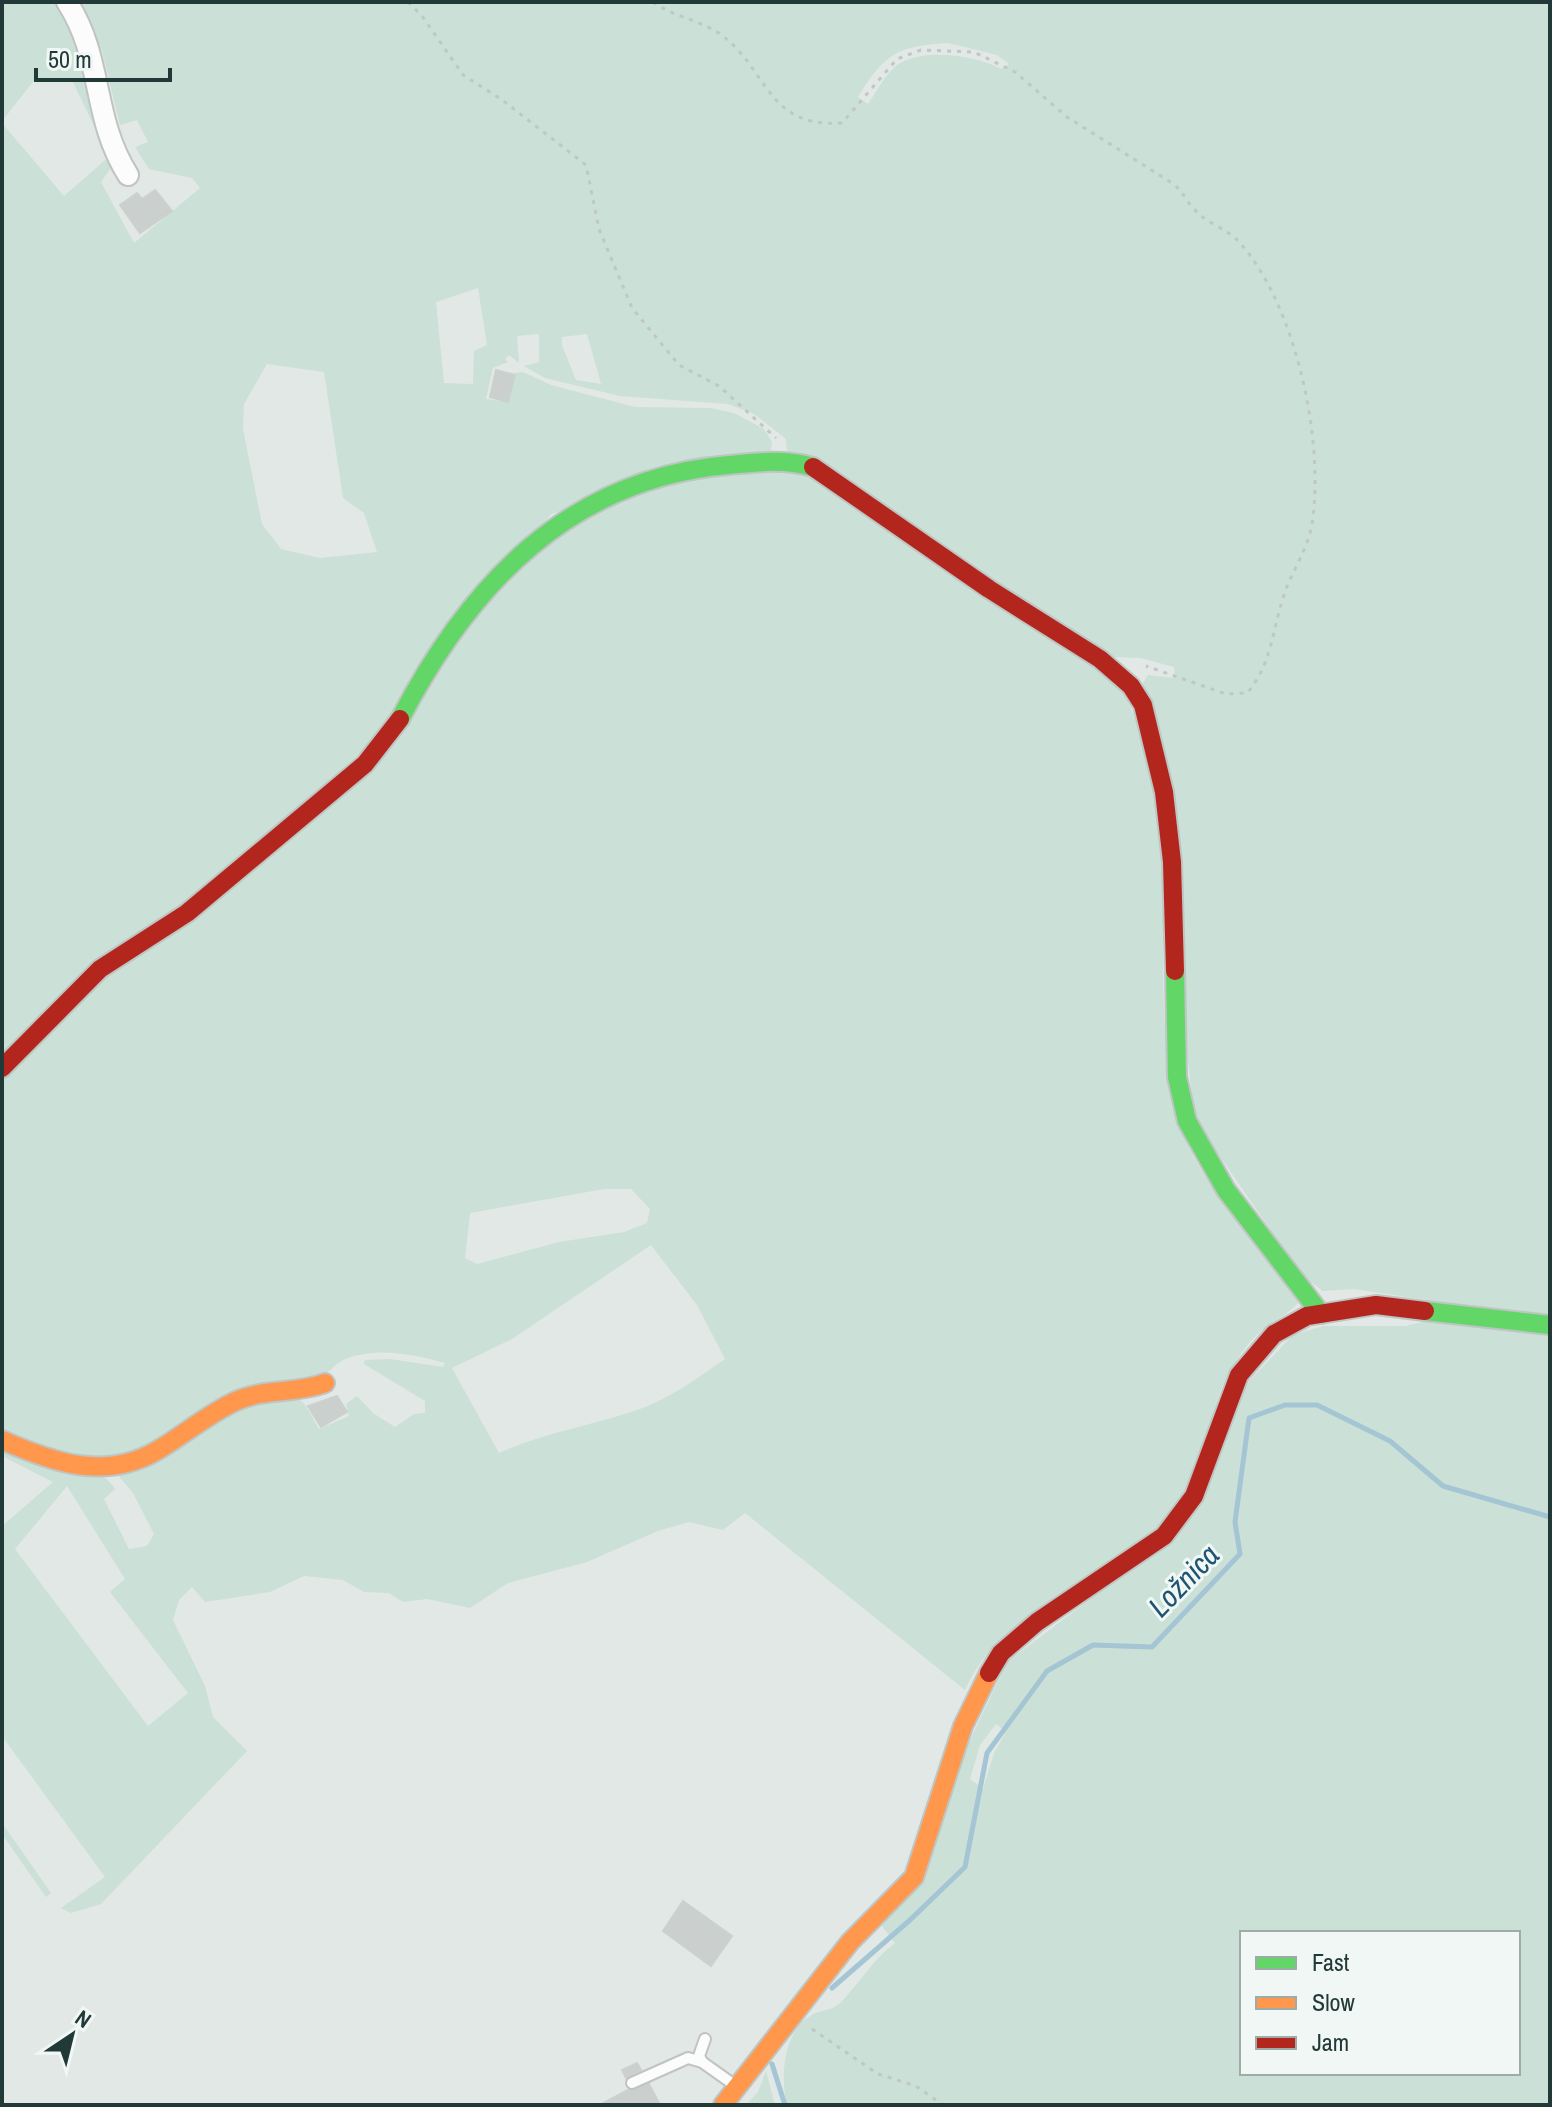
<svg xmlns="http://www.w3.org/2000/svg" width="1552" height="2107" font-family="'Archivo Narrow',sans-serif">
  <style>
    .green { fill: #cbe0d6; fill-rule: evenodd }
    .lines { fill: none; stroke-linecap: round; stroke-linejoin: round }
    .stream { stroke: #a4c5d4; stroke-width: 5 }
    .building { fill: #cbd0cf; stroke: #cbd1cf; stroke-width: 2 }
    .lane-casing { stroke: #bfc4c3; stroke-width: 14 }
    .street-casing { stroke: #bfc4c3; stroke-width: 24 }
    .fast-casing { stroke: #bec5c3; stroke-width: 22 }
    .slow-casing { stroke: #bec5c3; stroke-width: 22 }
    .jam-casing { stroke: #bec5c3; stroke-width: 22 }
    .path { stroke: #c0c8c7; stroke-width: 3; stroke-dasharray: 4 6; stroke-linecap: butt }
    .lane { stroke: #fbfcfb; stroke-width: 10 }
    .street { stroke: #fbfcfb; stroke-width: 20 }
    .fast { stroke: #63d668; stroke-width: 18 }
    .slow { stroke: #ff974d; stroke-width: 18 }
    .jam { stroke: #b3261e; stroke-width: 18 }
    .labels { text-anchor: middle; stroke-width: 6; stroke-linejoin: round; paint-order: stroke }
    .water-label { font-size: 30px; font-style: italic; fill: #1f5472; stroke: #f0f7f5 }
  </style>
  <rect width="100%" height="100%" fill="#e2e8e6"/>
  <g class="green">
    <polygon points="2,2 62,2 78,31 102,131 97,132 71,78 36,78 2,121"/>
    <path d="M80 2H1550V1318L1353 1289 1323 1291 1302 1276 1195 1120 1143 683 1148 675 1175 678 1174 667 1141 658 1112 657 787 451 786 439 754 414 728 404 620 396 545 378 524 366 539 362V334L517 336 519 363 509 355 505 359 508 362 493 368 486 399 508 402 515 373 523 372 551 385 635 407 710 408 734 413 764 429 772 442 771 451 551 514 381 735 2 1062V123L64 196 111 155 115 162 101 182 134 243 200 188 192 178 149 169 135 147 148 142 137 120 120 125 102 51ZM948 43 997 55 1009 64 1002 69C975 56 933 49 904 61 888 68 878 90 868 104L858 97C885 54 896 46 948 43ZM478 288 487 345 474 351 473 384 444 383 436 302ZM587 334 601 384 576 380 562 345V337ZM267 364 324 372 343 498 364 513 377 552 320 558 281 549 262 524 243 429 244 404Z"/>
    <path d="M783 469C840 478 904 540 951 573 989 599 1028 624 1067 649 1084 660 1109 672 1120 688 1135 709 1141 737 1148 761 1178 882 1148 1004 1179 1121 1195 1178 1253 1237 1290 1285L1298 1303C1288 1315 1276 1318 1265 1328 1248 1341 1234 1362 1225 1381 1213 1404 1212 1432 1202 1456 1192 1483 1173 1511 1153 1532 1095 1588 999 1611 965 1690L745 1513 723 1530 689 1522 658 1531 587 1562 508 1583 470 1608 427 1599 403 1602 389 1593 364 1592 343 1580 304 1576 270 1592 205 1602 192 1587 179 1600 173 1620 205 1686 213 1717 247 1751 101 1904 71 1913 61 1908 105 1877 2 1736V1526L53 1482 2 1456V1445C34 1460 61 1469 95 1474 103 1475 111 1482 115 1489L104 1499 129 1549 147 1546 154 1534 133 1493 116 1473C127 1469 139 1465 150 1460 188 1442 246 1380 293 1396 306 1400 312 1418 319 1429L349 1416 346 1404 357 1396 373 1413 395 1427 414 1414 425 1413V1401L364 1364 365 1360 390 1359 443 1367 445 1363C413 1354 375 1346 343 1360 334 1365 328 1374 319 1378 304 1384 285 1382 270 1384 249 1387 225 1399 207 1409 171 1431 140 1466 94 1466 63 1466 31 1447 2 1435V1079L98 981 184 924 242 870 375 766 403 731 433 673 457 638 509 579 563 528 644 489 713 473ZM604 1189H631L650 1209 647 1223 624 1232 559 1242 477 1264 465 1258 470 1213ZM651 1245 697 1305 725 1359C697 1378 667 1401 634 1411 589 1426 543 1433 499 1453L452 1368 512 1339ZM67 1486 125 1579 110 1592 188 1693 148 1726 15 1549Z"/>
    <path d="M1427 1321 1550 1335V2105H787C780 2078 783 2030 812 2015 822 2009 832 2011 840 2003 860 1983 872 1960 895 1943L882 1926 1007 1662 1130 1569 1250 1380 1293 1335 1323 1326H1405ZM996 1724 1006 1732 994 1753 983 1789 970 1779 980 1745ZM1242 1933H1518V2073H1242Z"/>
    <polygon points="2,1823 51,1893 46,1897 2,1834"/>
    <polygon points="766,2071 775,2105 746,2105 758,2092"/>
  </g>
  <g class="lines">
    <g class="stream">
      <polyline points="832,1988 910,1920 965,1867 987,1753 1047,1671 1093,1645 1152,1647 1240,1554 1235,1522 1249,1418 1285,1405 1317,1405 1390,1441 1443,1486 1550,1517"/>
      <polyline points="772,2064 785,2105"/>
    </g>
  </g>
  <g class="building">
    <polygon points="155,190 172,211 140,233 120,205 137,193 142,199"/>
    <polygon points="496,370 515,375 508,402 490,397"/>
    <polygon points="337,1396 347,1412 321,1427 308,1406"/>
    <polygon points="683,1901 732,1936 711,1966 663,1931"/>
    <polygon points="637,2063 641,2070 626,2078 622,2070"/>
    <polygon points="649,2084 660,2105 600,2105 628,2090"/>
  </g>
  <g class="lines">
    <g class="lane-casing">
      <g id="lane">
        <polyline points="702,2062 699,2056 705,2039"/>
        <polyline points="632,2083 688,2058 702,2062 733,2084"/>
      </g>
    </g>
    <g class="street-casing">
      <path id="street" d="M67 2C104 59 91 116 128 175"/>
    </g>
    <g class="fast-casing">
      <g id="fast">
        <path d="M400 719C470 584 570 478 729 465 759 462 784 459 813 467"/>
        <polyline points="1175,971 1177,1077 1187,1121 1226,1190 1321,1314"/>
        <polyline points="1425,1311 1550,1325"/>
      </g>
    </g>
    <g class="slow-casing">
      <g id="slow">
        <path d="M2 1440C54 1463 106 1481 158 1450 185 1434 208 1414 236 1401 265 1388 296 1394 325 1383"/>
        <polyline points="723,2105 850,1942 914,1877 963,1726 989,1673"/>
      </g>
    </g>
    <g class="jam-casing">
      <g id="jam">
        <polyline points="813,467 989,589 1100,659 1131,686 1143,705 1164,792 1172,862 1175,971"/>
        <polyline points="2,1068 100,969 187,913 365,764 400,719"/>
        <polyline points="989,1673 1001,1653 1037,1622 1164,1536 1194,1496 1239,1375 1274,1334 1307,1316 1376,1305 1425,1311"/>
      </g>
    </g>
    <g class="path">
      <polyline points="408,2 422,16 463,75 501,99 586,165 599,229 632,308 679,365 719,386 776,438"/>
      <path d="M653 2C674 17 700 20 720 34 769 69 765 128 842 123L897 59 921 50 974 52 1015 72 1067 117 1172 183C1183 191 1186 201 1195 210 1207 224 1227 228 1239 242 1296 304 1325 443 1312 524 1308 549 1293 569 1285 592 1272 628 1273 663 1247 693L1226 694 1146 666"/>
      <polyline points="812,2029 878,2074 916,2086 943,2105"/>
    </g>
    <use href="#lane" class="lane"/>
    <use href="#street" class="street"/>
    <use href="#fast" class="fast"/>
    <use href="#slow" class="slow"/>
    <use href="#jam" class="jam"/>
  </g>
  <g class="labels">
    <g class="water-label">
      <text transform="translate(1184 1581) rotate(-46)" y="10">Ložnica</text>
    </g>
  </g>
  <rect width="1552" height="2107" fill="none" stroke="#213937" stroke-width="8"/>
  <rect x="1240" y="1931" width="280" height="144" fill="#f0f7f5" stroke="#9daba9" stroke-width="2"/>
  <rect x="1256" y="1957" width="40" height="12" fill="#63d668" stroke="#9daba9" stroke-width="2"/>
  <text x="1312" y="1971" font-size="24" fill="#213937">Fast</text>
  <rect x="1256" y="1997" width="40" height="12" fill="#ff974d" stroke="#9daba9" stroke-width="2"/>
  <text x="1312" y="2011" font-size="24" fill="#213937">Slow</text>
  <rect x="1256" y="2037" width="40" height="12" fill="#b3261e" stroke="#9daba9" stroke-width="2"/>
  <text x="1312" y="2051" font-size="24" fill="#213937">Jam</text>
  <g transform="translate(72 2035) rotate(35)" stroke="#f0f7f5" stroke-width="6" paint-order="stroke">
  <path d="M0-6L14 30L0 20L-14 30Z" fill="#213937"/>
  <text y="-12" font-size="22" font-weight="bold" text-anchor="middle" fill="#213937">N</text>
  </g>
  <path d="M36 68v12h134v-12" fill="none" stroke="#213937" stroke-width="4"/>
  <text x="48" y="68" font-size="24" fill="#213937" stroke="#f0f7f5" stroke-width="6" paint-order="stroke">50 m</text>
</svg>
